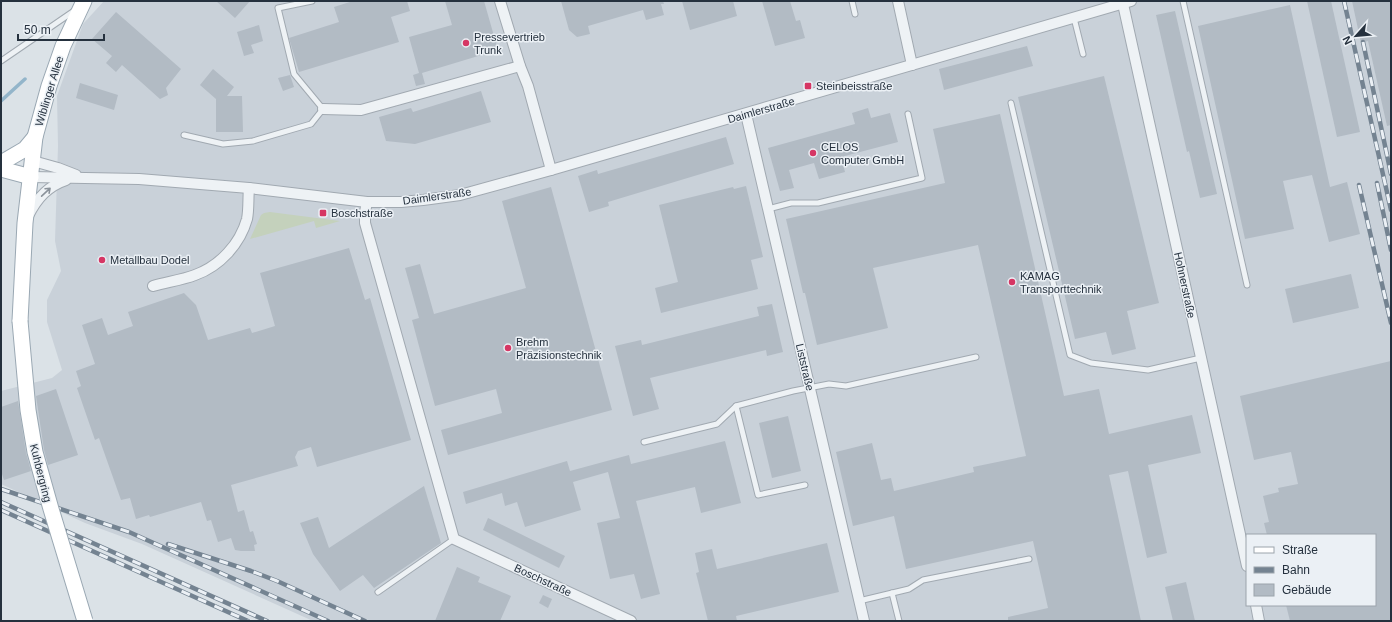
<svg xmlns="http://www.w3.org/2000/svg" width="1392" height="622" font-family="Helvetica,sans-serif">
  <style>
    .built { fill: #c9d1d9; fill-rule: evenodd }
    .green { fill: #c4d1bc }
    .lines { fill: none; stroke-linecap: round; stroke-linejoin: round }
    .stream { stroke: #93b5ca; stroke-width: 3.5 }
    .building { fill: #b2bbc4 }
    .service-casing { stroke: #a1a9b1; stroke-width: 7 }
    .minor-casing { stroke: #a1a9b1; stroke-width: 12 }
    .primary-casing { stroke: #9aa8b3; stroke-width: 17 }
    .service { stroke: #eef2f5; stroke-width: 5 }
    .minor { stroke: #eef2f5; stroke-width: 10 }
    .primary { stroke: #fff; stroke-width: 15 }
    .rail-casing { stroke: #748391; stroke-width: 4.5 }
    .rail { stroke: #ebf0f5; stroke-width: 3; stroke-dasharray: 9; stroke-linecap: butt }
    .primary-bridge-casing { stroke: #9aa8b3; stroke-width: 17; stroke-linecap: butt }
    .primary-bridge { stroke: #fff; stroke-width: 15 }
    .oneway { stroke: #8a929a }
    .poi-dot { fill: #d63664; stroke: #ebf0f5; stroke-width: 1.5 }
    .labels { text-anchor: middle; stroke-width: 3; stroke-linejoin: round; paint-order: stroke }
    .poi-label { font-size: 11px; fill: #25313e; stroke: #ebf0f5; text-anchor: start }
    .street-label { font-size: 11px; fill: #25313e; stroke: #ebf0f5 }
  </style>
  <rect width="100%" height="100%" fill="#dbe2e7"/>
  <path class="built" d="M104 1H1391V621H313L142 544 85 523 1 484V391L52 378 62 370 47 322V300L61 271 55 241 58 146 57 96 83 24ZM1247 535H1375V605H1247Z"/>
  <polygon class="green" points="270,212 340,221 316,228 314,221 250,239 261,215 264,213"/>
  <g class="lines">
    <polyline class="stream" points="1,101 25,79"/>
  </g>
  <g class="building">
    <polygon points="216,1 250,1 235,18"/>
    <polygon points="353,1 407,1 410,11 391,17 399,42 299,72 289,38 339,22 334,7"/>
    <polygon points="445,1 484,1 498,50 422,73 425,84 416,86 413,75 419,73 409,37 452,25"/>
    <polygon points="561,1 663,1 664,4 661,4 664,15 646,20 643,10 588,26 590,34 577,37 569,30"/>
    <polygon points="682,1 733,1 737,16 690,30"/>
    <polygon points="762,1 790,1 796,21 800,20 805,38 775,46"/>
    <polygon points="1307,1 1331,1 1360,132 1337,137"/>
    <polygon points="1352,1 1391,1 1391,125 1387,126 1368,41 1361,43"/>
    <polygon points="1290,5 1330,187 1347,182 1360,234 1329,242 1312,175 1283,181 1294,229 1245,239 1198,26"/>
    <polygon points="1175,11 1217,194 1200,198 1189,151 1187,152 1156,15"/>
    <polygon points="116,12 181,69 166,88 168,95 160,99 122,65 116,72 106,63 112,56 92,39"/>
    <polygon points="259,25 263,41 251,45 254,53 244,56 237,32"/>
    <polygon points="1027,46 1033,66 944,90 939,69"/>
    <polygon points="213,69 234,87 227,96 242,96 243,132 216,132 216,99 200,85"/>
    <polygon points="290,75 294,87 283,91 278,78"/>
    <polygon points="1104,76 1159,303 1127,311 1136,349 1112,355 1106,332 1075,339 1018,97"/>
    <polygon points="80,83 118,95 114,110 76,98"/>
    <polygon points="481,91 491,122 415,144 386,141 379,117 411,108 413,112"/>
    <polygon points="868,108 871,118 890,113 898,142 841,157 845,172 819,179 814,163 789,170 794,188 780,191 768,148 855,124 852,113"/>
    <polygon points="1000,114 1064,396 1099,389 1109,434 1192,415 1201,453 1148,465 1167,553 1147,558 1128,471 1109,475 1141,621 1008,621 1008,617 1048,608 1033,541 906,569 894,516 853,526 836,452 872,443 881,480 891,478 894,491 974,472 973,467 1026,456 978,245 873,268 888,328 817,345 805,293 803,293 786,219 945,183 933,129"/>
    <polygon points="726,137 734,164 608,202 609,206 589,212 578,176 597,170 598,174"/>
    <polygon points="746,186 763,257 751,260 758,289 661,313 655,288 678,282 659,205 733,187 734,189"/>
    <polygon points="551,187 612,410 448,455 441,430 502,413 496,389 435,406 412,320 419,318 405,268 420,264 434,314 526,288 502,201"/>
    <polygon points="349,248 365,300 370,298 411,440 317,467 311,447 298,451 295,457 298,466 231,485 238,512 244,510 250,532 253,531 257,544 254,545 255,551 241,551 235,550 231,538 218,542 211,520 207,521 201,502 150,517 149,515 136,519 130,498 121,500 99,438 95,440 77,388 81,386 76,371 95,364 82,325 102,318 108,335 133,326 128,312 184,293 196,305 208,340 250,328 252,333 275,326 260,273"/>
    <polygon points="1351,274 1359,308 1293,323 1285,289"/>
    <polygon points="772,304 783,352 767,356 766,350 650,378 659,409 633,416 615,346 641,340 642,345 759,316 757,307"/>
    <polygon points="1391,361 1391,621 1290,621 1286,605 1375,605 1375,535 1267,535 1264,523 1269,522 1263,496 1279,492 1278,488 1298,484 1291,452 1254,460 1240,396"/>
    <polygon points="56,389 78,455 48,465 44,450 36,396"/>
    <polygon points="18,401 26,453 31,471 4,480 1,471 1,407"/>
    <polygon points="788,416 801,471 772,478 759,423"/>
    <polygon points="725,441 741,503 701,513 695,487 636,501 660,594 641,599 634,574 610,579 597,523 620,518 608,472 573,482 581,510 525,527 517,502 505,506 502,493 466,504 463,492 567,461 570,471 629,455 631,464"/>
    <polygon points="424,486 441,543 374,588 363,575 340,591 313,554 300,523 318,517 329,548"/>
    <polygon points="488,518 565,556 559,568 483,530"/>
    <polygon points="827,543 839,592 736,616 737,621 708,621 696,573 699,572 695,553 712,549 717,569"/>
    <polygon points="457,567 480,577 478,582 511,596 500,621 435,621"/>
    <polygon points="1186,582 1195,621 1173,621 1165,587"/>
    <polygon points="543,595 552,599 548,608 539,603"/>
  </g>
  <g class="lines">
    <g class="service-casing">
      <g id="service">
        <polyline points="852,1 855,14"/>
        <polyline points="1183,1 1247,285"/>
        <polyline points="1074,18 1083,54"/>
        <polyline points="1,61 74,11"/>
        <polyline points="1011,103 1070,355 1091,363 1148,370 1201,358"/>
        <polyline points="184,135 223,144 253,141 311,124 323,109 294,74 278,8 312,1"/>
        <polyline points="768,209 791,203 818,203 922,178 908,114"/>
        <polyline points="736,406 758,495 805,485"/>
        <polyline points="644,442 717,424 736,406 793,391 829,384 846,386 976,357"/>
        <polyline points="378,592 454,539"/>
        <polyline points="892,593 899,621"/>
        <polyline points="859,601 909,589 923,580 1029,559"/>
      </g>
    </g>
    <g class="minor-casing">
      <g id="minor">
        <polyline points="500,1 520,66 528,86 551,170"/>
        <polyline points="898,1 912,65"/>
        <polyline points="1123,4 1247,566"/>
        <polyline points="323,109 361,110 520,66"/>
        <polyline points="746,114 864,621"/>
        <polyline points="33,161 58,168 76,175"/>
        <polyline points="31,177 139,179 249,188 367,202 401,202 423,200 460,195 551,170 1131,1"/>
        <polyline points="367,202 365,212 365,223 454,539 631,621"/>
        <path d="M28 216C37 198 48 186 66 180"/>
        <path d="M153 286C167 282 182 280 195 275 220 266 240 244 247 219 249 209 248 198 249 188"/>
        <polyline points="1256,605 1259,621"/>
      </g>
    </g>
    <g class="primary-casing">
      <g id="primary">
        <polyline points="1,163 25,149 35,137"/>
        <polyline points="1,169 31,177"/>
        <polyline points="20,321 25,223 35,137 49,86 63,46 84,1"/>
      </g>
    </g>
    <use href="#service" class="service"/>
    <use href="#minor" class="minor"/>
    <use href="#primary" class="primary"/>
    <g class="rail-casing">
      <g id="rail">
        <polyline points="1344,1 1391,210"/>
        <polyline points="1363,42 1391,174"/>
        <polyline points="1377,183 1391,250"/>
        <polyline points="1359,185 1391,323"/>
        <polyline points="1,489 129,532 328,621"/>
        <polyline points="1,502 267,621"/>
        <polyline points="1,510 248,621"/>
        <polyline points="168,544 251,571 277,581 365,621"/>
      </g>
    </g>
    <use href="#rail" class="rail"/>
    <g class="primary-bridge-casing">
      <polyline id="primary-bridge" points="20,321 28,410 35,452 51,509 85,621"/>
    </g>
    <use href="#primary-bridge" class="primary-bridge"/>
  </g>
  <defs><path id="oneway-shaft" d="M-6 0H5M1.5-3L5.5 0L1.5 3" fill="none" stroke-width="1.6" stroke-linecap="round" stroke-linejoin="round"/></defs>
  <use class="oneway" href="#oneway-shaft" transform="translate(46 192) rotate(-43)"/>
  <g class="poi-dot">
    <circle cx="466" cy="43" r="4"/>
    <rect x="804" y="82" width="8" height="8" rx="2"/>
    <circle cx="813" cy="153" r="4"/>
    <rect x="319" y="209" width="8" height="8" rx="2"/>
    <circle cx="102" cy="260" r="4"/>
    <circle cx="1012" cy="282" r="4"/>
    <circle cx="508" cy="348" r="4"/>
  </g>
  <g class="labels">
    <g class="poi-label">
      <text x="474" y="41">Pressevertrieb<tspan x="474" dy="13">Trunk</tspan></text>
      <text x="816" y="90">Steinbeisstraße</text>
      <text x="821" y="151">CELOS<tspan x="821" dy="13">Computer GmbH</tspan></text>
      <text x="331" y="217">Boschstraße</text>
      <text x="110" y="264">Metallbau Dodel</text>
      <text x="1020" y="280">KAMAG<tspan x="1020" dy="13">Transporttechnik</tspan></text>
      <text x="516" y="346">Brehm<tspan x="516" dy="13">Präzisionstechnik</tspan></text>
    </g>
    <g class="street-label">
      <text transform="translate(49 91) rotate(-73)" y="4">Wiblinger Allee</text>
      <text transform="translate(761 110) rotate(-16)" y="4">Daimlerstraße</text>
      <text transform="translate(437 196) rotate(-8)" y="4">Daimlerstraße</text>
      <text transform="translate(1185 285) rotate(78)" y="4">Hohnerstraße</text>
      <text transform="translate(805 367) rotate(77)" y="4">Liststraße</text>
      <text transform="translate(41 473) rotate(76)" y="4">Kuhbergring</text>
      <text transform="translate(543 580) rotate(25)" y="4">Boschstraße</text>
    </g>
  </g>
  <rect width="1392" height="622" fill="none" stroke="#25313e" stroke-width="4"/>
  <rect x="1246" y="534" width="130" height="72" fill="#ebf0f5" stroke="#9ca4ac"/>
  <rect x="1254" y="547" width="20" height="6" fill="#ffffff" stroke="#9ca4ac"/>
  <text x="1282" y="554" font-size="12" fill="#25313e">Straße</text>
  <rect x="1254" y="567" width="20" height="6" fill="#748391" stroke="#9ca4ac"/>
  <text x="1282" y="574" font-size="12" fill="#25313e">Bahn</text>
  <rect x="1254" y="584" width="20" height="12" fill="#b2bbc4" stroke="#9ca4ac"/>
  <text x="1282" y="594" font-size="12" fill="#25313e">Gebäude</text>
  <g transform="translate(1356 36) rotate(243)" stroke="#ebf0f5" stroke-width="3" paint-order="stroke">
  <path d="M0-3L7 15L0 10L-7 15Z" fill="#25313e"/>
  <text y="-6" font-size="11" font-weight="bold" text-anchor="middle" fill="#25313e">N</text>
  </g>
  <path d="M18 34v6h86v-6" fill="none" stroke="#25313e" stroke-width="2"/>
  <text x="24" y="34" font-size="12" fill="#25313e" stroke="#ebf0f5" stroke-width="3" paint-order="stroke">50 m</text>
</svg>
